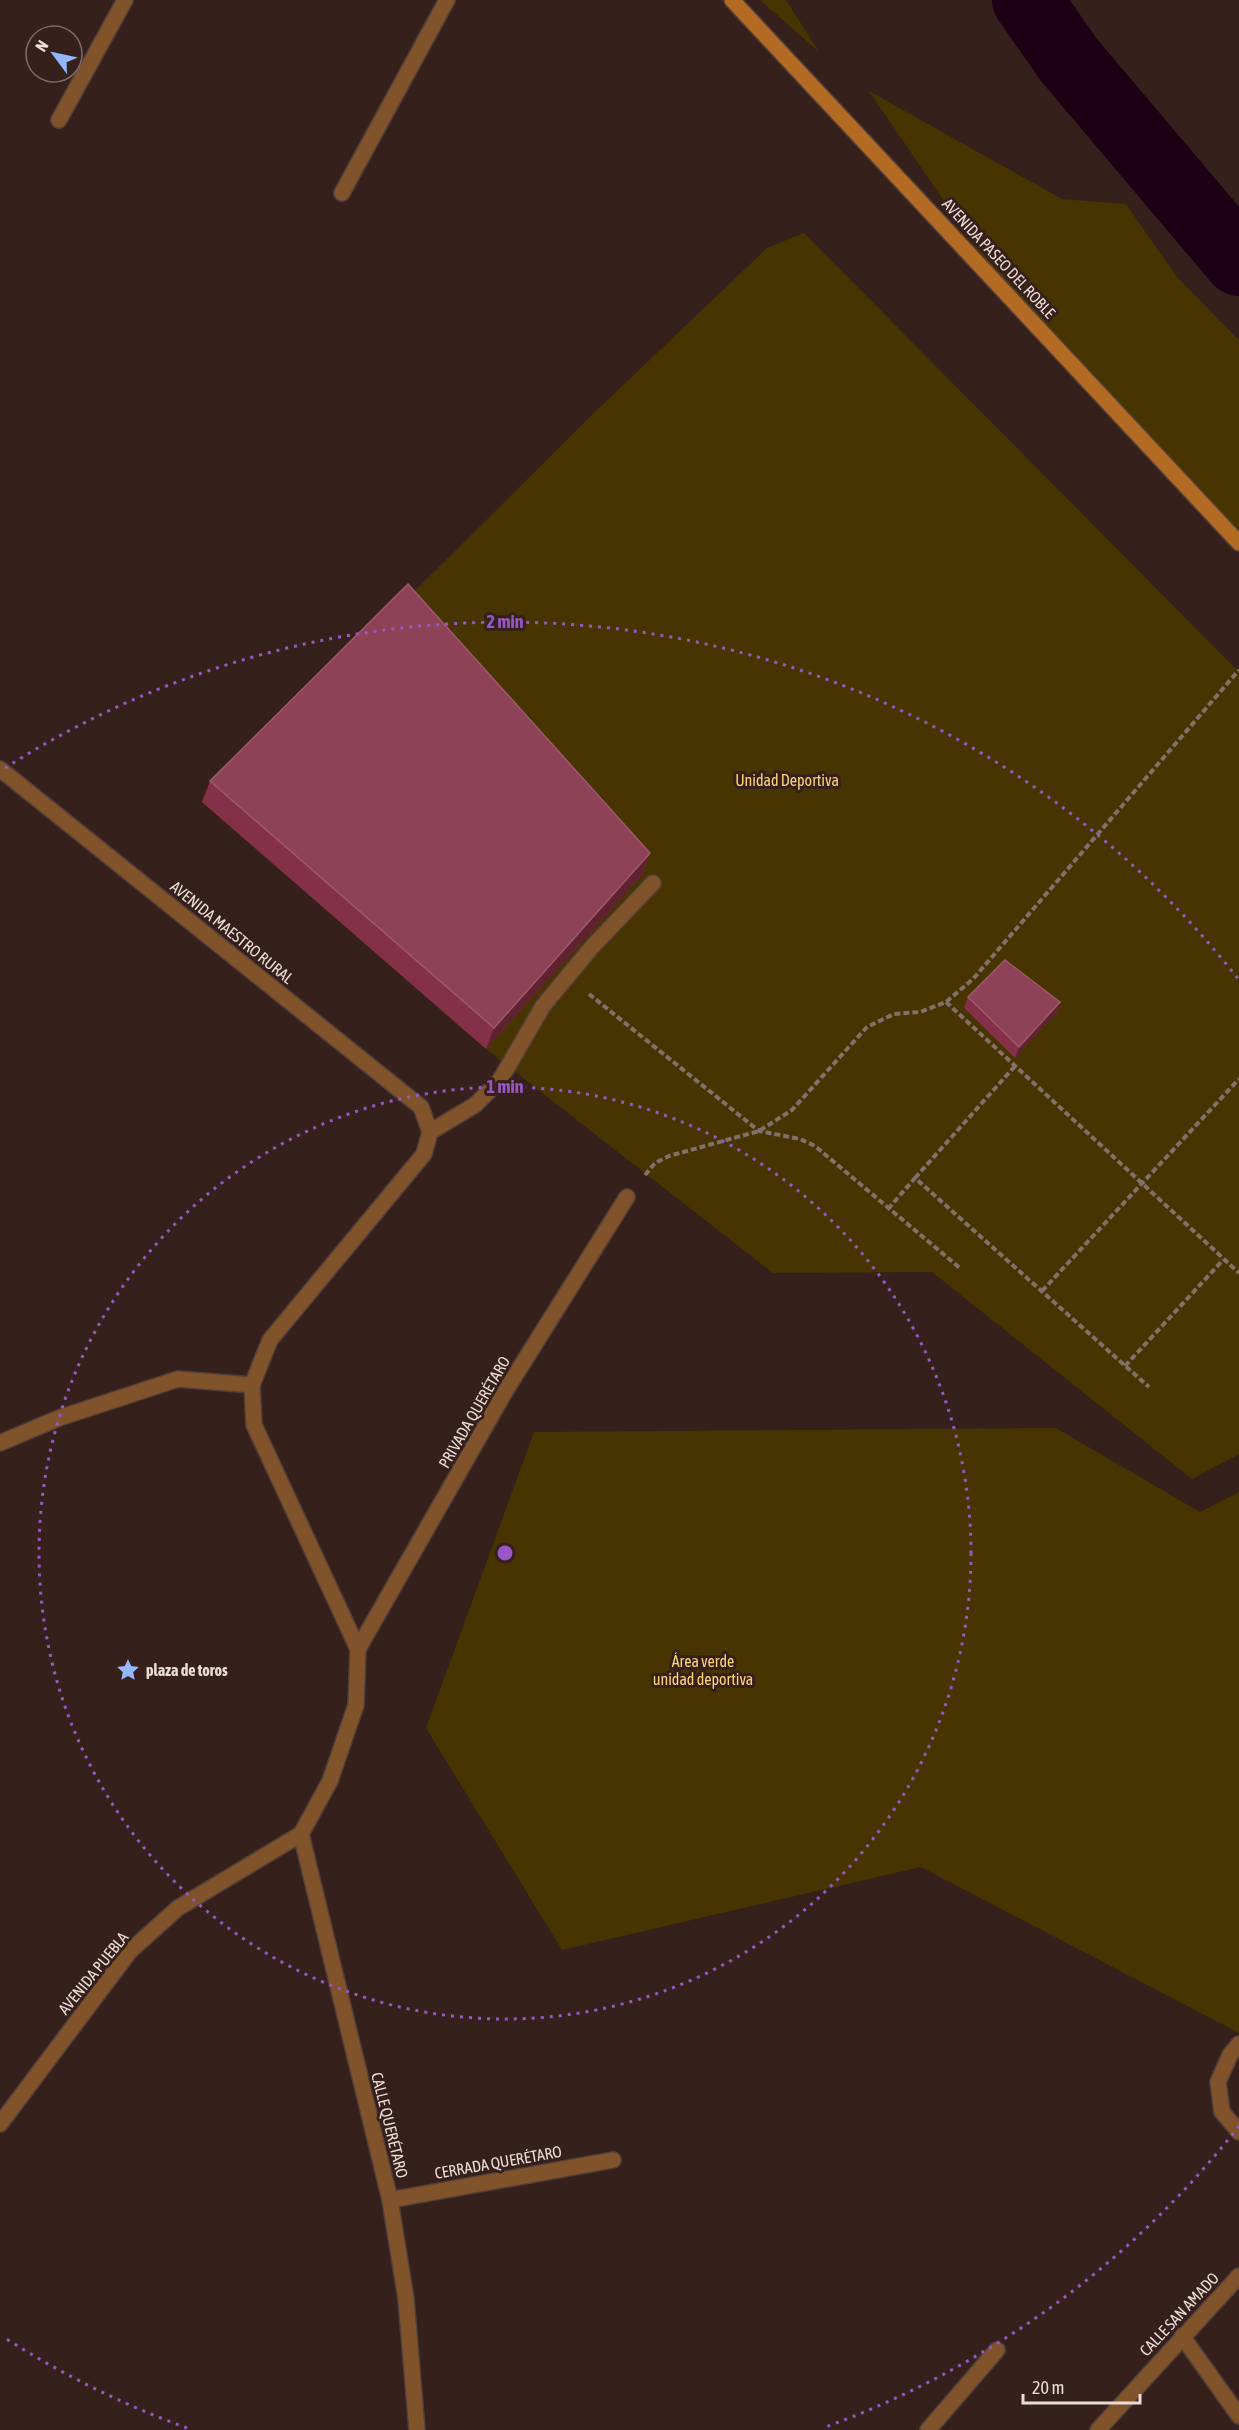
<svg xmlns="http://www.w3.org/2000/svg" width="1239" height="2430" font-family="'Asap Condensed',sans-serif">
  <style>
    .green { fill: #473400 }
    .lines { fill: none; stroke-linecap: round; stroke-linejoin: round }
    .river { stroke: #1d0014; stroke-width: 70 }
    .lane-casing { stroke: #533e39; stroke-width: 18 }
    .street-casing { stroke: #533e39; stroke-width: 18 }
    .secondary-casing { stroke: #533e39; stroke-width: 18 }
    .path { stroke: #83706b; stroke-width: 4; stroke-dasharray: 6 3; stroke-linecap: butt }
    .lane { stroke: #81532b; stroke-width: 15 }
    .street { stroke: #81532b; stroke-width: 15 }
    .secondary { stroke: #b36a23; stroke-width: 15 }
    .wall { fill: #833048 }
    .shaded-wall { fill: #5f222f }
    .building { fill: #8e4257; stroke: #9d5a6c; stroke-width: 1.5 }
    .ring { fill: none; stroke: #9758c5; stroke-width: 3; stroke-dasharray: 3 6 }
    .labels { text-anchor: middle; stroke-width: 6; stroke-linejoin: round; paint-order: stroke }
    .street-label { font-size: 16px; fill: #ecdcd8; stroke: #36201b }
    .park-label { font-size: 16px; fill: #fed477; stroke: #36201b }
    .poi-label { font-size: 16px; font-weight: bold; fill: #ecdcd8; stroke: #36201b; text-anchor: start }
    .centre { fill: #9758c5; stroke: #36201b; stroke-width: 3 }
    .ring-label { font-size: 18px; text-anchor: middle; font-weight: bold; fill: #9758c5; stroke: #36201b; stroke-width: 6; stroke-linejoin: round; paint-order: stroke }
  </style>
  <rect width="100%" height="100%" fill="#36201b"/>
  <g class="green">
    <polygon points="760,0 786,0 819,52"/>
    <polygon points="869,91 1062,199 1126,204 1176,276 1239,340 1239,529 1192,492 1101,393 978,251"/>
    <polygon points="804,233 1239,672 1239,1454 1192,1479 932,1272 773,1273 486,1049 202,802 595,412 767,248"/>
    <polygon points="1056,1428 1200,1512 1239,1492 1239,2033 921,1867 562,1950 426,1728 534,1432"/>
  </g>
  <g class="lines">
    <polyline class="river" points="1027,0 1069,60 1239,261"/>
    <g class="lane-casing">
      <g id="lane">
        <polyline points="430,1132 475,1105 500,1080 543,1006 592,947 653,883"/>
        <polyline points="390,2200 613,2160"/>
      </g>
    </g>
    <g class="street-casing">
      <g id="street">
        <polyline points="59,120 125,0"/>
        <polyline points="342,193 447,0"/>
        <polyline points="0,769 421,1107 430,1132 424,1154 270,1340 252,1385 254,1425 358,1649 356,1705 330,1781 301,1834"/>
        <polyline points="0,1443 59,1418 178,1379 252,1385"/>
        <polyline points="358,1649 506,1390 627,1197"/>
        <polyline points="301,1834 390,2200 406,2299 417,2430"/>
        <polyline points="1239,2044 1230,2055 1218,2082 1222,2112 1239,2132"/>
        <polyline points="0,2124 130,1951 178,1908 301,1834"/>
        <polyline points="1182,2336 1239,2416"/>
        <polyline points="928,2430 997,2350"/>
        <polyline points="1098,2430 1239,2276"/>
      </g>
    </g>
    <g class="secondary-casing">
      <polyline id="secondary" points="732,0 1239,543"/>
    </g>
    <g class="path">
      <polyline points="589,994 759,1131 800,1139 815,1146 961,1269"/>
      <polyline points="946,1002 1239,1273"/>
      <polyline points="645,1175 655,1163 669,1156 759,1131 792,1110 867,1027 894,1014 920,1012 946,1002 973,979 1239,670"/>
      <polyline points="915,1178 1015,1066"/>
      <polyline points="888,1209 915,1178 1149,1387"/>
      <polyline points="1042,1291 1239,1079"/>
      <polyline points="1125,1366 1223,1260"/>
    </g>
    <use href="#lane" class="lane"/>
    <use href="#street" class="street"/>
    <use href="#secondary" class="secondary"/>
  </g>
  <g class="wall">
    <polygon points="210,781 650,853 643,874 486,1049 202,802"/>
    <polygon points="968,997 1060,1002 1056,1013 1015,1058 964,1008"/>
  </g>
  <g class="shaded-wall">
    <polygon points="650,853 643,874 486,1049 494,1028"/>
    <polygon points="1060,1002 1056,1013 1015,1058 1019,1047"/>
  </g>
  <g class="building">
    <polygon points="408,584 650,853 494,1028 210,781"/>
    <polygon points="1005,960 1060,1002 1019,1047 968,997"/>
  </g>
  <g class="ring">
    <circle cx="505" cy="1553" r="466"/>
    <path d="M1239 2126A931 931 0 0 1 823 2428M187 2428A931 931 0 0 1 5 2338M5 768A931 931 0 0 1 1239 980"/>
  </g>
  <defs>
    <g id="sight-bare" transform="scale(1.8)"><path d="M0-6L1.8-2.2L6-1.7L2.9 1.2L3.7 5.4L0 3.3L-3.7 5.4L-2.9 1.2L-6-1.7L-1.8-2.2Z" fill="#92b7fd" stroke="#36201b" stroke-width="2.5" paint-order="stroke"/></g>
  </defs>
  <g fill-rule="evenodd">
    <use href="#sight-bare" x="128" y="1670"/>
  </g>
  <g class="labels">
    <g class="street-label">
      <text transform="translate(999 258) rotate(47)" y="6">AVENIDA PASEO DEL ROBLE</text>
      <text transform="translate(232 932) rotate(39)" y="6">AVENIDA MAESTRO RURAL</text>
      <text transform="translate(474 1412) rotate(-60)" y="6">PRIVADA QUERÉTARO</text>
      <text transform="translate(93 1973) rotate(-51)" y="6">AVENIDA PUEBLA</text>
      <text transform="translate(390 2125) rotate(76)" y="6">CALLE QUERÉTARO</text>
      <text transform="translate(498 2162) rotate(-10)" y="6">CERRADA QUERÉTARO</text>
      <text transform="translate(1179 2314) rotate(-47)" y="6">CALLE SAN AMADO</text>
    </g>
    <g class="park-label">
      <text x="787" y="786">Unidad Deportiva</text>
      <text x="703" y="1667">Área verde<tspan x="703" dy="18">unidad deportiva</tspan></text>
    </g>
    <g class="poi-label">
      <text x="146" y="1676">plaza de toros</text>
    </g>
  </g>
  <circle cx="505" cy="1553" r="9" class="centre"/>
  <g class="ring-label">
    <text x="505" y="628">2 min</text>
    <text x="505" y="1093">1 min</text>
  </g>
  <g transform="translate(54 54) rotate(303)"><circle r="28" fill="#36201b" stroke="#7f6b67" stroke-width="1.5"/>
  <path d="M0-4.5L10 22L0 15L-10 22Z" fill="#92b7fd"/>
  <text y="-9" font-size="16" font-weight="bold" text-anchor="middle" fill="#ecdcd8">N</text>
  </g>
  <path d="M1023 2394v9h117v-9" fill="none" stroke="#ecdcd8" stroke-width="3"/>
  <text x="1032" y="2394" font-size="18" fill="#ecdcd8" stroke="#36201b" stroke-width="4.5" paint-order="stroke">20 m</text>
</svg>
